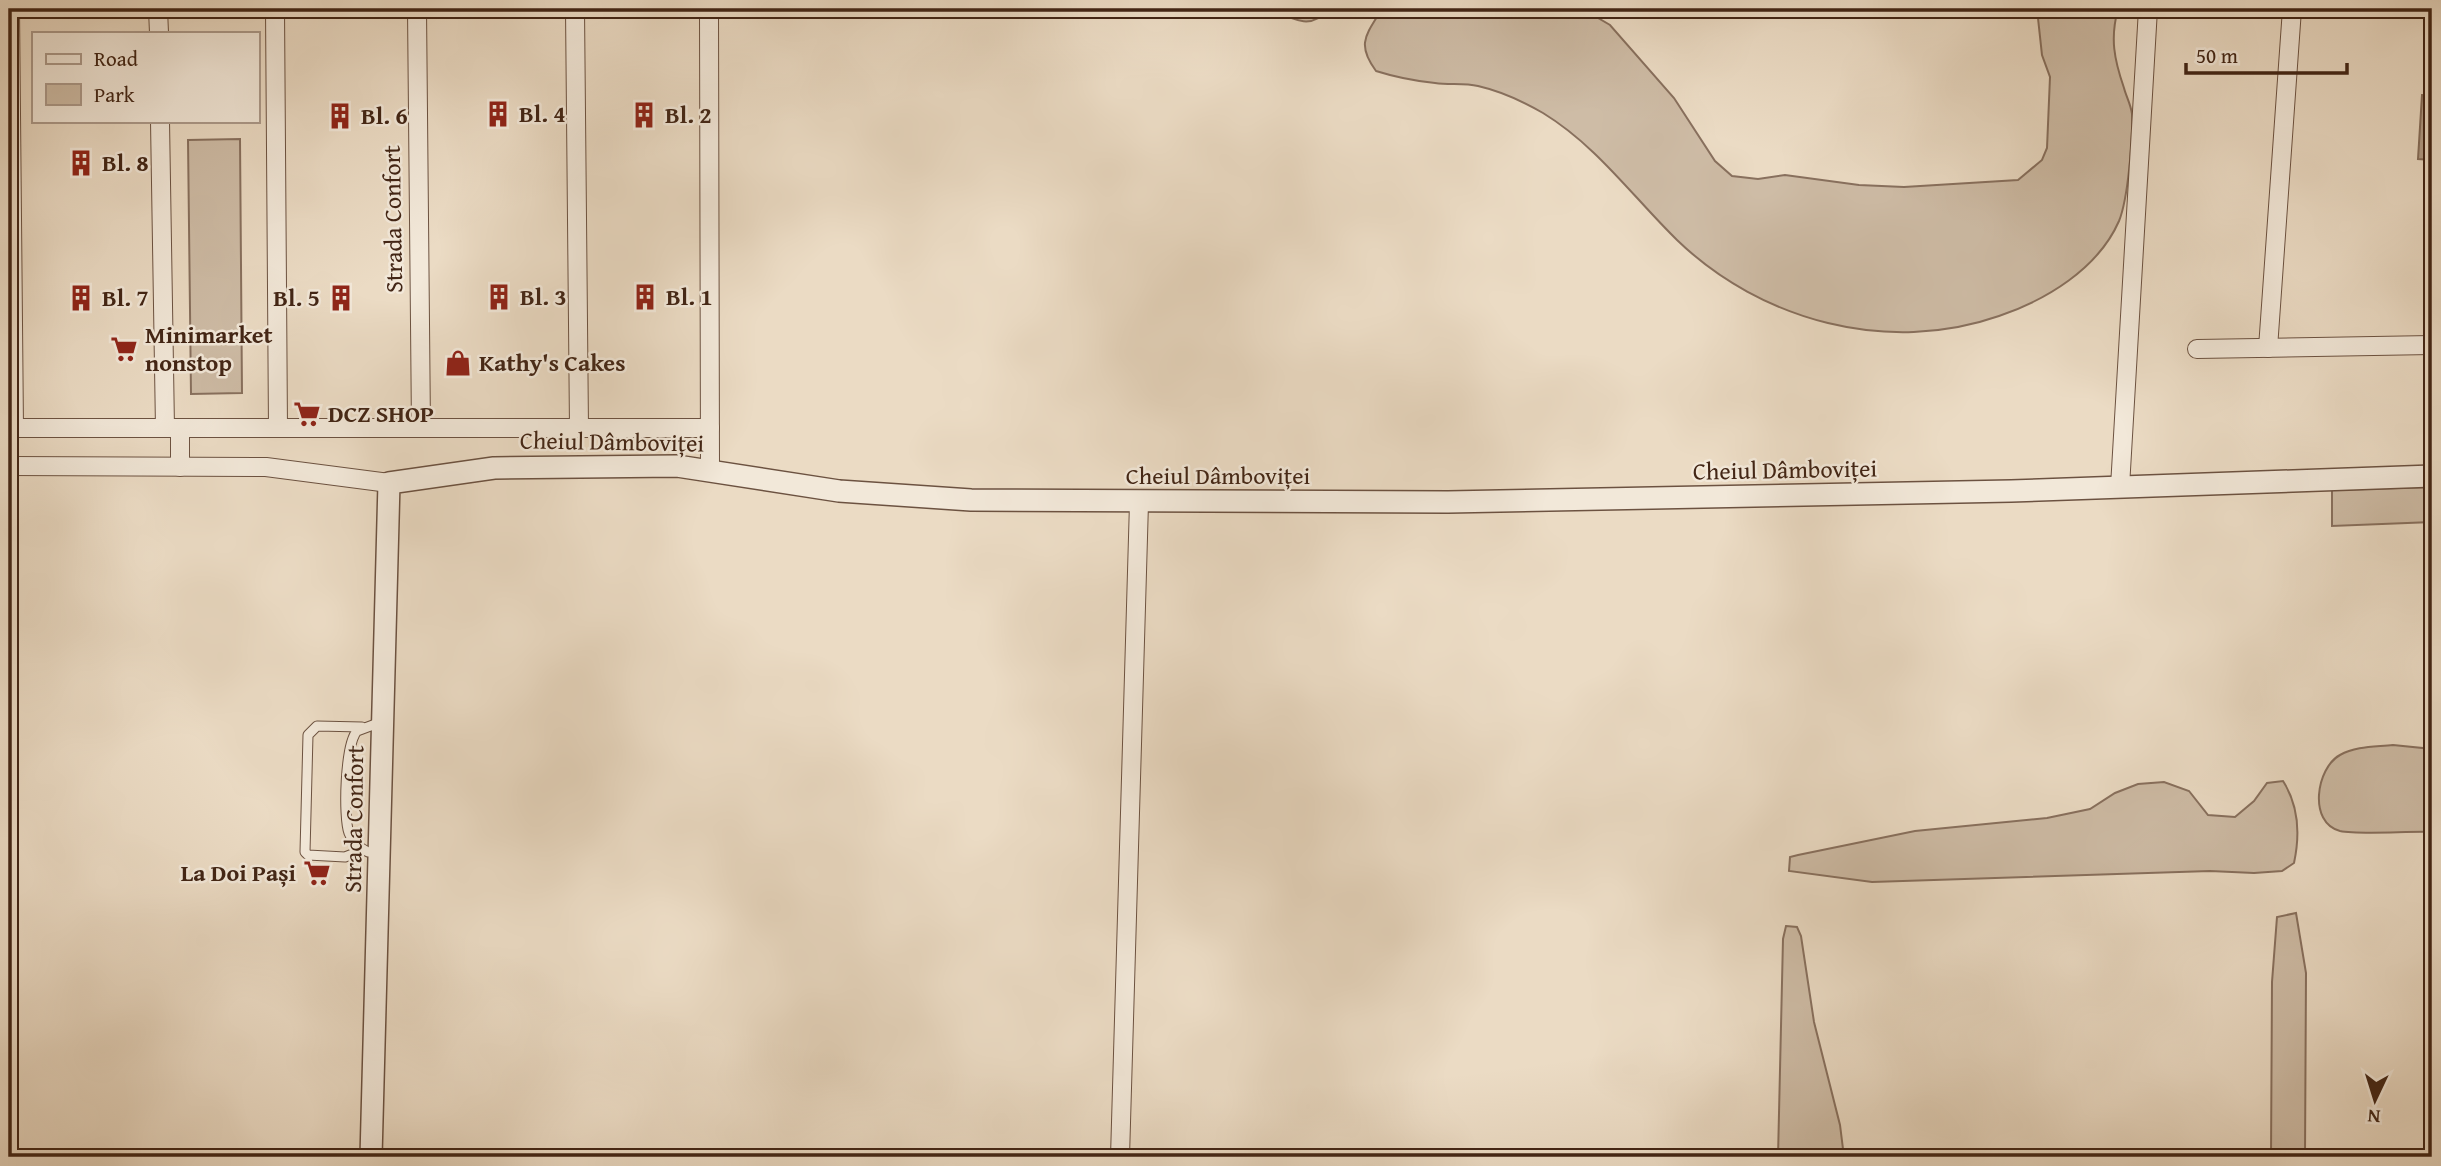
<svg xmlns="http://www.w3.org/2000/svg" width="2441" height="1166" font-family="'Gentium Book Plus',serif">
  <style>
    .green { fill: #cebca6; stroke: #88705e; stroke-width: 2 }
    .water { fill: #b29d88; stroke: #856d5a; stroke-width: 2 }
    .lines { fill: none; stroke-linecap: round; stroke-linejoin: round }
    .service-casing { stroke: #6c5241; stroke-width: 11 }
    .minor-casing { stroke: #6c5241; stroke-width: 20 }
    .tertiary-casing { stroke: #6c5241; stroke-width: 24 }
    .service { stroke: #f2e8d9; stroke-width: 9 }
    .minor { stroke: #f2e8d9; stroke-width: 18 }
    .tertiary { stroke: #f2e8d9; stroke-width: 21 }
    .labels { text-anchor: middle; stroke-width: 5; stroke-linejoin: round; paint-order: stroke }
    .poi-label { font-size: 24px; font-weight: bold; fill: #422515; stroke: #f2e8d9; text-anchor: start }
    .street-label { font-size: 24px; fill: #422515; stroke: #f2e8d9 }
  </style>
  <rect width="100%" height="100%" fill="#ebdbc4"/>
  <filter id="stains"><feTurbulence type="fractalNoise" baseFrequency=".00286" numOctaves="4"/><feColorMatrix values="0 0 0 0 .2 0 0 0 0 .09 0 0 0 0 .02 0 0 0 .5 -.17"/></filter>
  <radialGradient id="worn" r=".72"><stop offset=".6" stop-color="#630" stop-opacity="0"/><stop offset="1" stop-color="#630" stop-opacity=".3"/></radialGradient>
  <g class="green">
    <path d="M1271 9H1328C1312 31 1292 19 1271 9Z"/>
    <path d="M1382 9 1586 11 1610 25 1674 98 1715 161 1732 176 1758 179 1785 175 1859 185 1904 187 2018 180 2042 160 2047 148 2050 77 2042 55 2037 9H2118C2110 38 2114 59 2124 88 2126 96 2131 105 2132 114 2133 138 2128 199 2119 221 2098 269 2046 300 1999 316 1888 355 1761 321 1677 240 1633 197 1597 146 1543 113 1524 102 1500 91 1478 86 1464 83 1449 85 1435 83 1415 81 1395 77 1376 71 1356 44 1366 35 1382 9Z"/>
    <polygon points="240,139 242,393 191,394 188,140"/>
    <polygon points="2432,487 2432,522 2332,526 2332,490"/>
    <path d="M2393 745 2432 749V832C2409 831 2359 835 2340 831 2308 823 2316 768 2340 755 2356 746 2375 747 2393 745Z"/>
    <path d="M2283 781C2299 806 2300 835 2294 863L2282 871 2254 873 2210 871 1872 882 1789 871 1790 857 1798 855 1915 831 2047 818 2090 809 2115 793 2138 784 2164 782 2189 791 2208 815 2235 817 2254 801 2267 783Z"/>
    <polygon points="2296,913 2306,973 2305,1157 2271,1157 2272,982 2277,917"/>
    <polygon points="1786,926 1797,927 1801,936 1814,1022 1840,1125 1844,1157 1778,1157 1783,939"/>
  </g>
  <polygon class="water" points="2422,95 2432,96 2432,160 2418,159"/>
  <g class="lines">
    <g class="service-casing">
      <g id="service">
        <polyline points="362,727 317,726 308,735 305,852 308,855 345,857 363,850"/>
        <path d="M368 852C360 848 352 842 349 833 343 817 345 744 357 731L381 722"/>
      </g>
    </g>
    <g class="minor-casing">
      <g id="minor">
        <polyline points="10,9 14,428"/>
        <polyline points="158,9 159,33"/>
        <polyline points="275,9 278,428"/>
        <polyline points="417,9 421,428"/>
        <polyline points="575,9 579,428"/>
        <polyline points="709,9 710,469"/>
        <polyline points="160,121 165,428"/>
        <polyline points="2268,348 2292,9"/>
        <polyline points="2197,349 2432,345"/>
        <polyline points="9,428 710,428"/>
        <polyline points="9,466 266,467 389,483"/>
        <polyline points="180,467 180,428"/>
        <polyline points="2120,487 2148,9"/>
        <polyline points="1120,1157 1139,503"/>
      </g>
    </g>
    <g class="tertiary-casing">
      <polyline id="tertiary" points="371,1157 389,483 494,468 677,466 839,491 971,500 1448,502 2011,491 2432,476"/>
    </g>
    <use href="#service" class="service"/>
    <use href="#minor" class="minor"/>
    <use href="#tertiary" class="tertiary"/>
  </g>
  <defs>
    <g id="building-bare" transform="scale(2.1)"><path d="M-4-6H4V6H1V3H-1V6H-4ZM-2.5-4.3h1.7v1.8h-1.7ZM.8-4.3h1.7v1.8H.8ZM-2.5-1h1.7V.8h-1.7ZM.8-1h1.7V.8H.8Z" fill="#8f2418" stroke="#f2e8d9" stroke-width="2.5" paint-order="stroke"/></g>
    <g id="supermarket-bare" transform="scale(2.1)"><path d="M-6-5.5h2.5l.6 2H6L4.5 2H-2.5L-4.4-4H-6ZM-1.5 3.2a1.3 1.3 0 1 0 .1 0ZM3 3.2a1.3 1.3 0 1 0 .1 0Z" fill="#8f2418" stroke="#f2e8d9" stroke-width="2.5" paint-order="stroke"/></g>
    <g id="shop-bare" transform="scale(2.1)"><path d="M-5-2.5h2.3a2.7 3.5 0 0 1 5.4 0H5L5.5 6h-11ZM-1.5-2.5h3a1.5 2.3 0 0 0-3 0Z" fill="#8f2418" stroke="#f2e8d9" stroke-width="2.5" paint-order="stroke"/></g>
  </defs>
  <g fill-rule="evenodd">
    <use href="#building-bare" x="498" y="114"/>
    <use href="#building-bare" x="644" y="115"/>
    <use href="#building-bare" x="340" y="116"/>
    <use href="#building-bare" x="81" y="163"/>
    <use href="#building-bare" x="499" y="297"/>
    <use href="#building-bare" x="645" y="297"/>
    <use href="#building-bare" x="81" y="298"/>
    <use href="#building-bare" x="341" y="298"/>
    <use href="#supermarket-bare" x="124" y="349"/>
    <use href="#shop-bare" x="458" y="363"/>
    <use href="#supermarket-bare" x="307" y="414"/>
    <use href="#supermarket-bare" x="317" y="873"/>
  </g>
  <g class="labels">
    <g class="poi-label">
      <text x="519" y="122">Bl. 4</text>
      <text x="665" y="123">Bl. 2</text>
      <text x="361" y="124">Bl. 6</text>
      <text x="102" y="171">Bl. 8</text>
      <text x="520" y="305">Bl. 3</text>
      <text x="666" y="305">Bl. 1</text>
      <text x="102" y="306">Bl. 7</text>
      <text x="320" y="306" text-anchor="end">Bl. 5</text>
      <text x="145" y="343">Minimarket<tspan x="145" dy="28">nonstop</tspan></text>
      <text x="479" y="371">Kathy's Cakes</text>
      <text x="328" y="422">DCZ SHOP</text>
      <text x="296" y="881" text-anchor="end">La Doi Pași</text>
    </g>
    <g class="street-label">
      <text transform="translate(393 219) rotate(-91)" y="8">Strada Confort</text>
      <text transform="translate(612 442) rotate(1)" y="8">Cheiul Dâmboviței</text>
      <text transform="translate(1785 470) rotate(-1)" y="8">Cheiul Dâmboviței</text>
      <text x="1218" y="484">Cheiul Dâmboviței</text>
      <text transform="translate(354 819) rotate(-89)" y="8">Strada Confort</text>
    </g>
  </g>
  <rect width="2441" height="1166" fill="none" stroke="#ebdbc4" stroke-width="35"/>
  <rect x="10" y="10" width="2420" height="1145" fill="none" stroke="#422515" stroke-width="3.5"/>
  <rect x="18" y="18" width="2406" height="1131" fill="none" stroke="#422515" stroke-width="2"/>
  <rect x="32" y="32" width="228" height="91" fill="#f2e8d9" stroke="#ac9a8b" stroke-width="2"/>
  <rect x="46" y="54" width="35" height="10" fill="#f2e8d9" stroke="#ac9a8b" stroke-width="2"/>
  <text x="94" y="66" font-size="21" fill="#422515">Road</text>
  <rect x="46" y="84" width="35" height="21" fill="#cebca6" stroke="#ac9a8b" stroke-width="2"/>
  <text x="94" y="102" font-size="21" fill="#422515">Park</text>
  <g transform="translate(2375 1100) rotate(184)" stroke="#f2e8d9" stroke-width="5" paint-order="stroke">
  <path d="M0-5L12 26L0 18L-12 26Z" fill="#422515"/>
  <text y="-10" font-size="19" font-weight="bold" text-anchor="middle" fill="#422515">N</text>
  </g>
  <path d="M2186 63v10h161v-10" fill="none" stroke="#422515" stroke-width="3.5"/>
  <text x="2196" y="63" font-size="21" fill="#422515" stroke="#f2e8d9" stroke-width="5" paint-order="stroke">50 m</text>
  <rect width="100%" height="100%" filter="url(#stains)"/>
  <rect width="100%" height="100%" fill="url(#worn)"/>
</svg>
